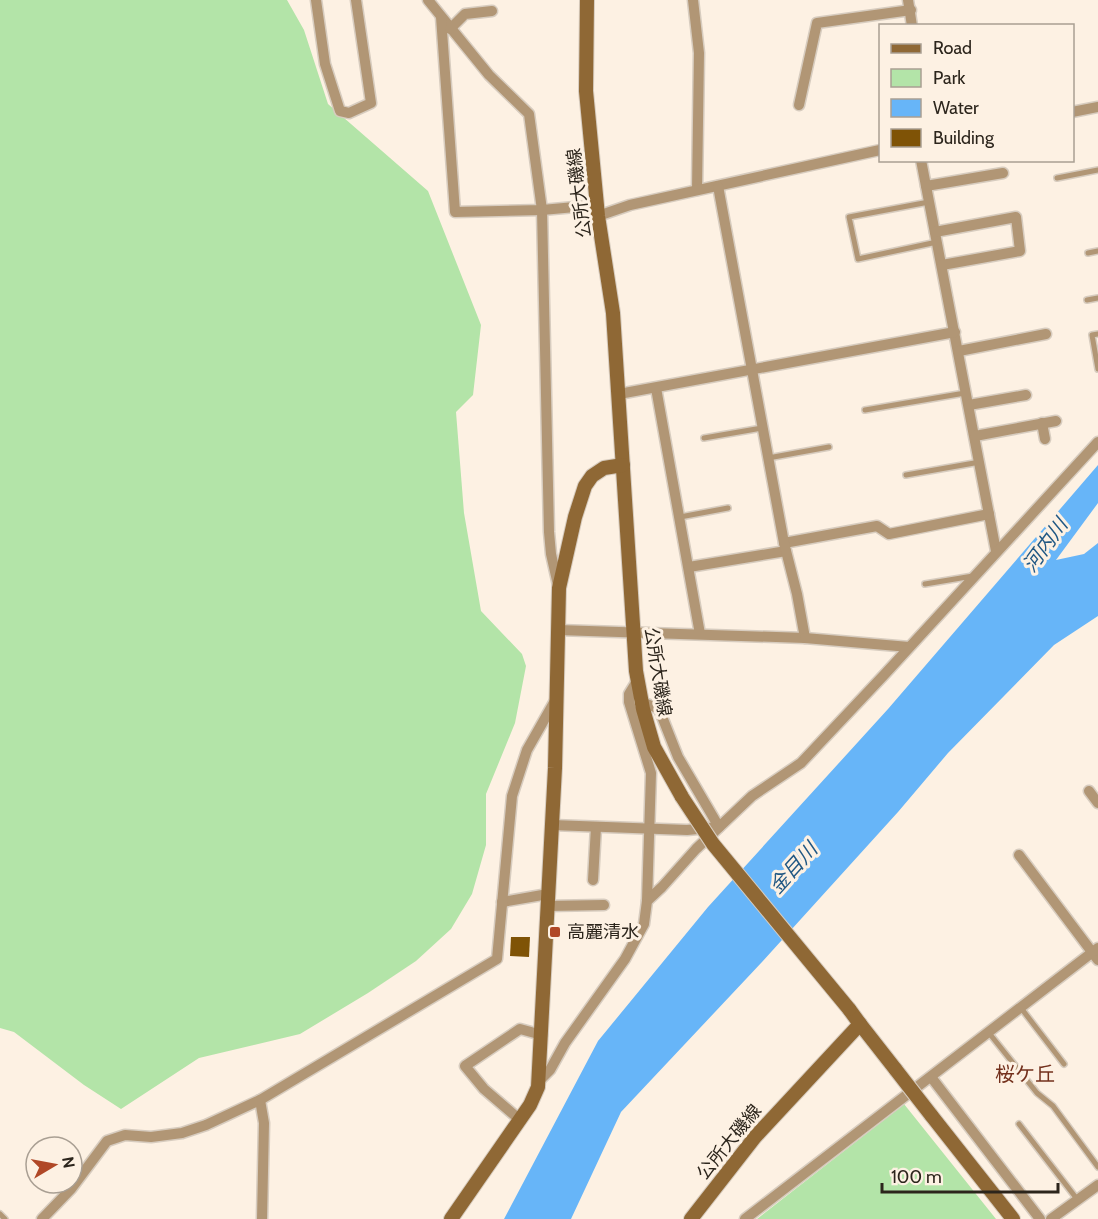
<svg xmlns="http://www.w3.org/2000/svg" width="1098" height="1219" font-family="Cabin,'Noto Sans JP',sans-serif">
  <style>
    .green { fill: #b3e4a8 }
    .water { fill: #67b5f8 }
    .building { fill: #7f5306 }
    .lines { fill: none; stroke-linecap: round; stroke-linejoin: round }
    .lane-casing { stroke: #d7ccbf; stroke-width: 8 }
    .street-casing { stroke: #d7ccbf; stroke-width: 13 }
    .secondary-casing { stroke: #d7ccbf; stroke-width: 16 }
    .lane { stroke: #b19675; stroke-width: 5 }
    .street { stroke: #b19675; stroke-width: 10 }
    .secondary { stroke: #8f6835; stroke-width: 14 }
    .secondary-bridge-casing { stroke: #d7ccbf; stroke-width: 16; stroke-linecap: butt }
    .secondary-bridge { stroke: #8f6835; stroke-width: 14 }
    .poi-dot { fill: #b04827; stroke: #fdf1e3; stroke-width: 2 }
    .labels { text-anchor: middle; stroke-width: 6; stroke-linejoin: round; paint-order: stroke }
    .street-label { font-size: 18px; fill: #2c251c; stroke: #fdf1e3 }
    .poi-label { font-size: 18px; fill: #2c251c; stroke: #fdf1e3; text-anchor: start }
    .water-label { font-size: 20px; font-style: italic; fill: #215884; stroke: #fdf1e3 }
    .neighbourhood-label { font-size: 20px; fill: #73301c; stroke: #fdf1e3 }
  </style>
  <rect width="100%" height="100%" fill="#fdf1e3"/>
  <g class="green">
    <polygon points="0,0 287,0 304,30 328,104 428,191 481,325 473,395 456,412 464,513 481,611 522,654 526,666 515,723 486,794 486,845 472,894 451,929 416,961 368,993 300,1034 199,1058 121,1109 84,1085 14,1032 0,1028"/>
    <polygon points="904,1104 996,1219 757,1219 903,1105"/>
  </g>
  <polygon class="water" points="1098,465 1098,503 1056,560 1084,554 1098,543 1098,616 1054,645 948,753 898,812 762,962 621,1112 571,1219 504,1219 598,1041 708,907 888,709"/>
  <polygon class="building" points="511,937 530,937 529,957 510,956"/>
  <g class="lines">
    <g class="lane-casing">
      <g id="lane">
        <polyline points="1057,178 1098,170"/>
        <polyline points="929,202 849,217 858,259 937,242"/>
        <polyline points="1088,253 1098,251"/>
        <polyline points="1087,300 1098,298"/>
        <polyline points="1098,334 1092,335 1098,369"/>
        <polyline points="865,410 965,393"/>
        <polyline points="704,438 762,428"/>
        <polyline points="768,458 829,447"/>
        <polyline points="906,475 980,462"/>
        <polyline points="680,517 728,508"/>
        <polyline points="925,584 973,576"/>
        <polyline points="1021,1008 1064,1064"/>
        <polyline points="989,1033 1037,1093 1053,1106 1098,1167"/>
        <polyline points="1019,1124 1077,1199"/>
        <polyline points="0,1214 5,1219"/>
      </g>
    </g>
    <g class="street-casing">
      <g id="street">
        <polyline points="316,0 325,64 340,111 349,113 371,103 356,0"/>
        <polyline points="428,0 489,75 529,114 542,210 549,532 551,554 558,585"/>
        <polyline points="693,0 699,53 697,190"/>
        <polyline points="908,0 912,26"/>
        <polyline points="441,17 455,212 542,210 597,205"/>
        <polyline points="450,29 465,14 492,11"/>
        <polyline points="799,105 817,23 911,10"/>
        <polyline points="1072,112 1098,107"/>
        <polyline points="921,160 996,551"/>
        <polyline points="926,186 1003,173"/>
        <polyline points="598,216 630,205 880,150"/>
        <polyline points="935,232 1016,217 1020,251 942,265"/>
        <polyline points="959,351 1046,334"/>
        <polyline points="656,388 700,634"/>
        <polyline points="619,394 955,332"/>
        <polyline points="969,405 1026,395"/>
        <polyline points="1042,423 1045,439"/>
        <polyline points="975,436 1056,421"/>
        <polyline points="784,543 877,526 889,534 989,514"/>
        <polyline points="689,567 786,551"/>
        <polyline points="558,630 805,638 797,594 784,543 718,186"/>
        <polyline points="805,638 909,647"/>
        <polyline points="637,681 629,694 629,702 651,773 647,901"/>
        <polyline points="1089,791 1098,803"/>
        <polyline points="552,825 687,830 719,827 678,757 659,709 642,702"/>
        <polyline points="1019,855 1098,960"/>
        <polyline points="593,880 596,827"/>
        <polyline points="502,902 548,894"/>
        <polyline points="547,906 604,905"/>
        <polyline points="931,1077 1040,1219"/>
        <polyline points="540,1080 550,1070 565,1043 625,959 644,924 647,901 662,887 696,849 752,796 801,763 884,675 1098,442"/>
        <polyline points="260,1100 264,1123 262,1219"/>
        <polyline points="520,1120 484,1089 465,1066 520,1029 542,1035"/>
        <polyline points="42,1219 71,1189 107,1141 125,1135 151,1137 182,1133 206,1125 260,1100 497,959 512,796 527,750 556,699"/>
        <polyline points="745,1219 1098,948"/>
        <polyline points="1051,1219 1098,1185"/>
      </g>
    </g>
    <g class="secondary-casing">
      <g id="secondary">
        <polyline points="587,0 586,91 598,216 613,313 636,671 643,709 654,747 682,797"/>
        <polyline points="860,1024 896,1070"/>
        <polyline points="931,1115 1013,1219"/>
        <polyline points="451,1219 530,1105 538,1087 555,768 559,588 575,517 585,486 592,476 604,468 623,465"/>
        <polyline points="691,1219 755,1137 860,1024 849,1009"/>
      </g>
    </g>
    <use href="#lane" class="lane"/>
    <use href="#street" class="street"/>
    <use href="#secondary" class="secondary"/>
    <g class="secondary-bridge-casing">
      <g id="secondary-bridge">
        <polyline points="682,797 713,844 849,1009"/>
        <polyline points="896,1070 931,1115"/>
      </g>
    </g>
    <use href="#secondary-bridge" class="secondary-bridge"/>
  </g>
  <rect class="poi-dot" x="549" y="926" width="12" height="12" rx="3"/>
  <g class="labels">
    <g class="street-label">
      <text transform="translate(579 193) rotate(-97)" y="6">公所大磯線</text>
      <text transform="translate(658 672) rotate(81)" y="6">公所大磯線</text>
      <text transform="translate(729 1142) rotate(-51)" y="6">公所大磯線</text>
    </g>
    <g class="poi-label">
      <text x="567" y="938">高麗清水</text>
    </g>
    <g class="water-label">
      <text transform="translate(1045 545) rotate(-54)" y="7">河内川</text>
      <text transform="translate(793 868) rotate(-48)" y="7">金目川</text>
    </g>
    <g class="neighbourhood-label">
      <text x="1025" y="1081">桜ケ丘</text>
    </g>
  </g>
  <rect x="879" y="24" width="195" height="138" fill="#fdf1e3" stroke="#a99f93" stroke-width="1.5"/>
  <rect x="891" y="44" width="30" height="9" fill="#8f6835" stroke="#a99f93" stroke-width="1.5"/>
  <text x="933" y="54" font-size="18" fill="#2c251c">Road</text>
  <rect x="891" y="69" width="30" height="18" fill="#b3e4a8" stroke="#a99f93" stroke-width="1.5"/>
  <text x="933" y="84" font-size="18" fill="#2c251c">Park</text>
  <rect x="891" y="99" width="30" height="18" fill="#67b5f8" stroke="#a99f93" stroke-width="1.5"/>
  <text x="933" y="114" font-size="18" fill="#2c251c">Water</text>
  <rect x="891" y="129" width="30" height="18" fill="#7f5306" stroke="#a99f93" stroke-width="1.5"/>
  <text x="933" y="144" font-size="18" fill="#2c251c">Building</text>
  <g transform="translate(54 1165) rotate(80)"><circle r="28" fill="#fdf1e3" stroke="#a99f93" stroke-width="1.5"/>
  <path d="M0-4.5L10 22L0 15L-10 22Z" fill="#b04827"/>
  <text y="-9" font-size="16" font-weight="bold" text-anchor="middle" fill="#2c251c">N</text>
  </g>
  <path d="M882 1183v9h176v-9" fill="none" stroke="#2c251c" stroke-width="3"/>
  <text x="891" y="1183" font-size="18" fill="#2c251c" stroke="#fdf1e3" stroke-width="4.5" paint-order="stroke">100 m</text>
</svg>
